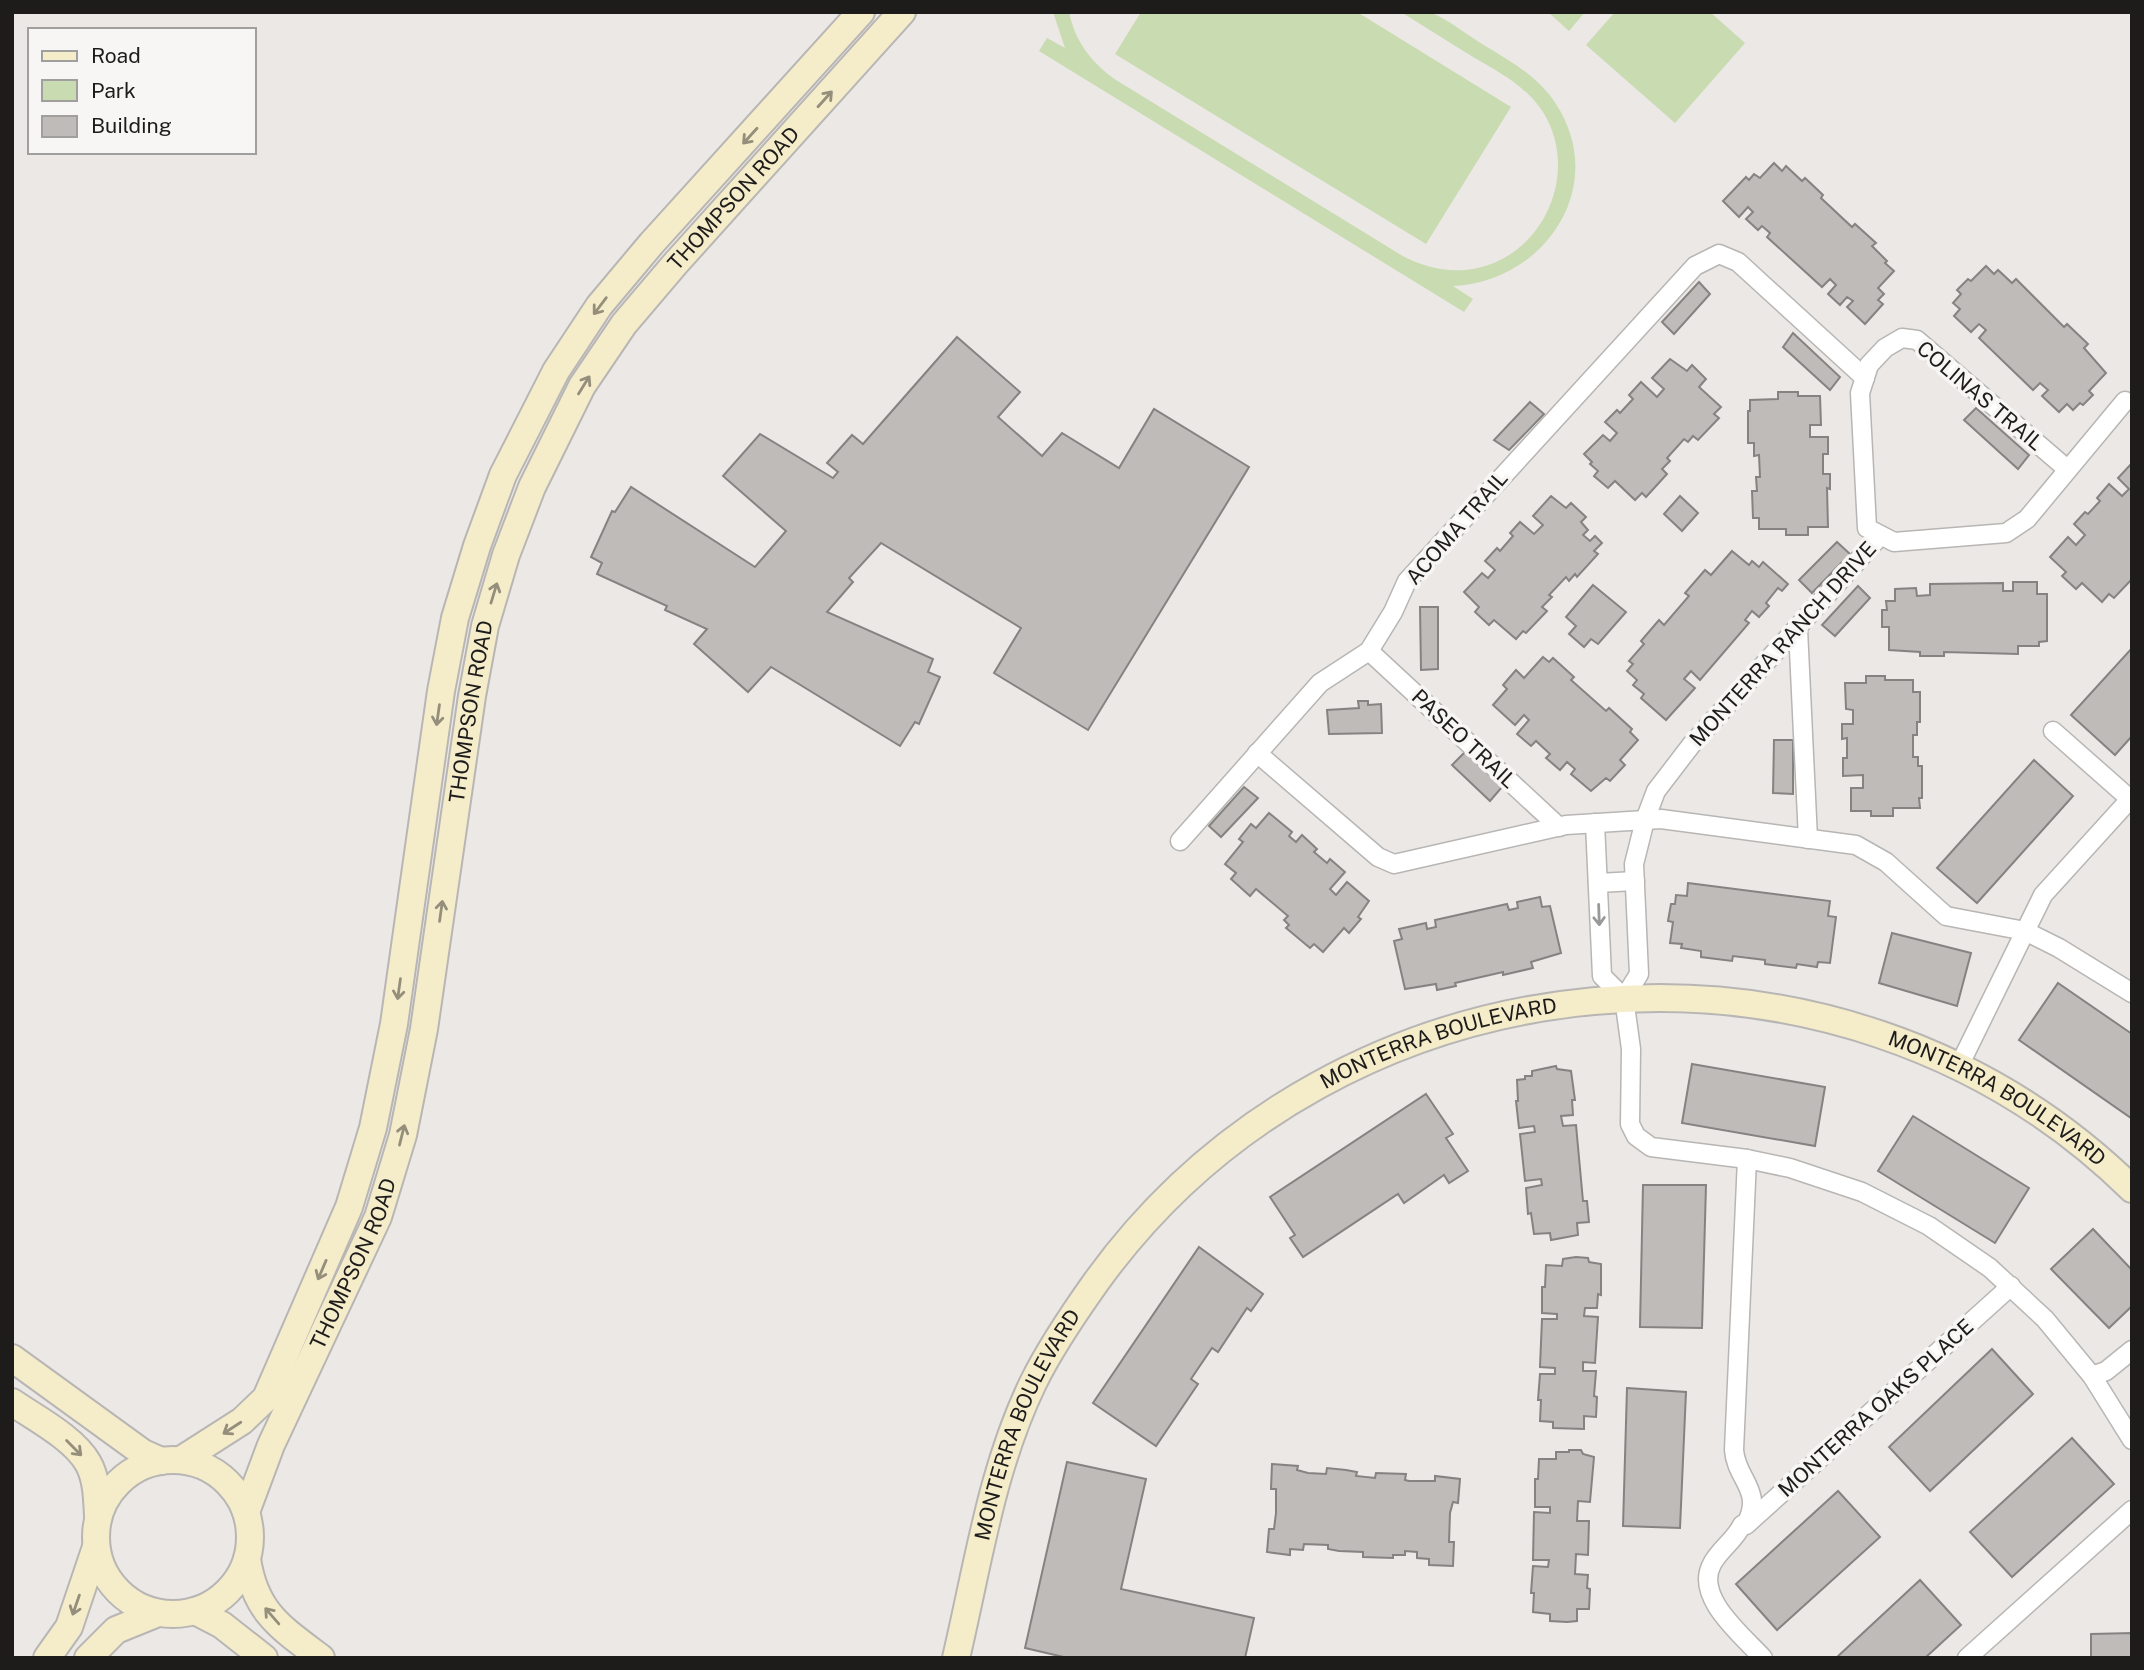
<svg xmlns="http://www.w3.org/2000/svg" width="2144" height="1670" font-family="'Public Sans',sans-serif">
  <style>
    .green { fill: #c9dbb0 }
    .building { fill: #bebbb9; stroke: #858381; stroke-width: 2 }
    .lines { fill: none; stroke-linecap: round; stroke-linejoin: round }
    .street-casing { stroke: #b8b6b4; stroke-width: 21 }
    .secondary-casing { stroke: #b8b6b4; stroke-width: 30 }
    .street { stroke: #fff; stroke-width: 18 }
    .secondary { stroke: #f5ecca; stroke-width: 26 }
    .oneway { stroke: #948e7b }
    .oneway2 { stroke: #999998 }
    .labels { text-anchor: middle; stroke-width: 7; stroke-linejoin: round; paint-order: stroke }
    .street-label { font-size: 21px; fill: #1d1c1b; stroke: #f8f6f4 }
  </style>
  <rect width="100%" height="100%" fill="#ebe8e6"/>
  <g class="green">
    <path d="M1053 12H1069C1075 42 1092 63 1116 80L1401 255C1425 268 1451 274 1478 268 1545 253 1580 171 1543 112 1526 86 1499 72 1473 57 1449 42 1425 27 1401 12 1410 12 1424 10 1432 13 1449 20 1466 34 1482 44 1510 61 1538 76 1556 104 1609 186 1546 281 1453 286L1473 299 1464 312 1039 51 1047 38 1065 48Z"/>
    <polygon points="1141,12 1357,12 1511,107 1426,244 1115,54"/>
    <polygon points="1548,12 1585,12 1569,31"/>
    <polygon points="1615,12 1710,12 1745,43 1675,123 1586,45"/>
  </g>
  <g class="building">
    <polygon points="1774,163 1782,171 1786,166 1802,181 1805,178 1823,195 1821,198 1852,227 1855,224 1876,243 1872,246 1887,261 1885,263 1894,271 1878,288 1884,294 1878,300 1883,304 1865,324 1847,307 1853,301 1847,297 1840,305 1828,294 1836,285 1830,279 1822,287 1767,237 1770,233 1762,226 1758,230 1746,219 1753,212 1748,207 1739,217 1723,201 1746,177 1749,180 1754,174 1760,178"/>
    <polygon points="1986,266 1994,274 1998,270 2012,283 2016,279 2064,327 2067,324 2088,344 2084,348 2106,373 2089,391 2093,395 2083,405 2080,403 2073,410 2067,404 2059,412 2042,396 2048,390 2040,383 2033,390 1979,338 1986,330 1979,324 1971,332 1954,316 1960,309 1953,303 1961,294 1957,290 1968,279 1971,281"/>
    <polygon points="1699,282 1710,294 1674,334 1662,322"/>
    <polygon points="1793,333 1840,377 1830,390 1783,347"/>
    <polygon points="957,337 1020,392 998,417 1042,456 1062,433 1119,468 1154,409 1249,467 1088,730 994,673 1021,628 881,543 849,578 853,582 827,612 933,659 928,672 940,677 919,724 915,722 900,746 771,667 748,692 694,644 707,629 665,610 667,606 597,574 602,563 591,557 612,511 615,512 631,487 755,567 786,531 723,476 760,434 833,478 838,472 827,463 852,435 863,444"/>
    <polygon points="1670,359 1687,371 1692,365 1706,379 1699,387 1721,407 1714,414 1719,418 1698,440 1693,436 1688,442 1684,439 1667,458 1670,461 1662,469 1667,474 1646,497 1642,493 1635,500 1615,481 1608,488 1594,476 1598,471 1590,464 1592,462 1584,454 1603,435 1610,441 1617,433 1605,422 1617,410 1620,413 1633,399 1629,395 1641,382 1657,397 1664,389 1652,378"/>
    <polygon points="1778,392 1798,392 1798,396 1820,396 1821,425 1810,425 1810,437 1828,437 1828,454 1823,454 1823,474 1830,474 1830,489 1827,488 1828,527 1808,527 1808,535 1786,535 1786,529 1759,529 1759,518 1753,518 1752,491 1757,491 1756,477 1760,477 1759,455 1754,456 1754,443 1748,443 1748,411 1750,411 1750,400 1778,399"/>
    <polygon points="1530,402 1544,414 1509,450 1494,440"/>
    <polygon points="1976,408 2029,455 2018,469 1964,420"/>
    <polygon points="2132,463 2132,579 2114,598 2109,594 2102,602 2082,583 2076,589 2062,576 2066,572 2050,557 2068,537 2076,545 2085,535 2074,524 2085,512 2088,514 2100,501 2097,498 2109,484 2122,496 2129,489 2118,478"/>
    <polygon points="1551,496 1566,508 1571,503 1586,517 1581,522 1588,530 1583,535 1590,541 1595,536 1602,543 1594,551 1598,554 1577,577 1575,574 1569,581 1566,577 1549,595 1552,597 1542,607 1547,611 1526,633 1523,631 1516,639 1494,620 1489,625 1475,612 1479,607 1464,592 1482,573 1488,578 1495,570 1485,561 1497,548 1500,551 1513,536 1510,533 1520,522 1534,534 1543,525 1533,516"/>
    <polygon points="1680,496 1698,513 1682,531 1664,514"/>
    <polygon points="1837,542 1850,554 1812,593 1799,580"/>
    <polygon points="1732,551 1749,565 1752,561 1759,567 1763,562 1788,584 1782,591 1778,588 1766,603 1769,606 1759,617 1752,611 1745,620 1749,623 1700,680 1691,671 1684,679 1695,688 1666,720 1641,698 1644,694 1633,685 1637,680 1627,671 1633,664 1629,661 1644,644 1641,641 1659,620 1664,625 1689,596 1685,593 1705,570 1711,575"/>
    <polygon points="2013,582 2037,582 2037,594 2047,594 2047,641 2039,642 2039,646 2018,646 2018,654 1944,652 1944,656 1920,656 1920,652 1889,650 1889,627 1882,627 1882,610 1887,610 1886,601 1895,601 1895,589 1916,588 1917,596 1930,595 1930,584 2003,583 2003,591 2013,591"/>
    <polygon points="1593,585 1626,612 1598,644 1591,639 1584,647 1569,634 1576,626 1566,617"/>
    <polygon points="1858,586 1870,598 1835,636 1822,625"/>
    <polygon points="1420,607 1438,607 1438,669 1421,670"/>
    <polygon points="2132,648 2132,736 2115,755 2071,715"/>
    <polygon points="1543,657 1549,662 1553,658 1574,677 1571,680 1606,711 1609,708 1632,729 1630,732 1638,740 1620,760 1625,765 1610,781 1606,778 1591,791 1571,774 1575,769 1567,762 1560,770 1546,758 1550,754 1536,741 1531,746 1517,734 1529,720 1524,715 1515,725 1493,705 1507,689 1503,685 1516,670 1524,678"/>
    <polygon points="1866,676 1885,676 1885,680 1913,680 1913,692 1920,692 1920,722 1917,722 1917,735 1913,735 1913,757 1918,757 1918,766 1922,766 1922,798 1919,798 1920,808 1893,808 1893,816 1871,816 1871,811 1851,811 1851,788 1863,788 1863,775 1843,776 1843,758 1847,758 1847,738 1842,739 1842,724 1853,724 1853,710 1846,709 1845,683 1866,683"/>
    <polygon points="1358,701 1368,701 1368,705 1381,704 1382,733 1329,734 1327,710 1359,708"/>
    <polygon points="1774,740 1793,740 1793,794 1773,793"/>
    <polygon points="1465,752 1502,787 1490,801 1452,765"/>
    <polygon points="2034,760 2073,796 1977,903 1937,868"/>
    <polygon points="1244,787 1258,798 1221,837 1209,826"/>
    <polygon points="1269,813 1292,832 1289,836 1296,842 1302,835 1317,849 1314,852 1327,863 1330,859 1345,872 1330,889 1336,895 1347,882 1369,901 1358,917 1361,919 1349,933 1344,928 1323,952 1314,944 1310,948 1286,928 1289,925 1284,920 1288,916 1256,889 1250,896 1231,879 1236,873 1225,864 1243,842 1239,839 1251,824 1256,828"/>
    <polygon points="1688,883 1830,901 1828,916 1836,917 1830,963 1818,962 1817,967 1797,964 1796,968 1765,964 1765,960 1733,956 1732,961 1701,957 1701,951 1681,948 1682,944 1670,943 1673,922 1668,921 1671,904 1675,904 1676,895 1687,896"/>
    <polygon points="1540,897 1542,907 1550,906 1561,953 1531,962 1533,968 1503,975 1503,972 1455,983 1456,986 1437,990 1436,984 1405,989 1394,941 1402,939 1399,929 1426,923 1427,929 1436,927 1435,920 1507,904 1509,910 1518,908 1517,902"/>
    <polygon points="1892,933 1971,953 1957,1006 1879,983"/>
    <polygon points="2058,983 2132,1034 2131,1118 2019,1040"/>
    <polygon points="1692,1064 1825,1087 1815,1146 1682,1123"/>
    <polygon points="1556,1066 1557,1069 1571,1071 1575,1100 1572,1100 1573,1115 1561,1116 1563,1126 1576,1125 1583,1201 1587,1201 1589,1222 1577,1223 1578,1235 1551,1240 1550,1233 1534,1234 1531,1213 1528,1214 1526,1188 1542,1185 1541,1179 1525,1181 1520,1134 1535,1132 1534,1126 1519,1128 1516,1101 1518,1101 1517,1080 1525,1079 1525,1076 1532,1076 1532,1071"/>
    <polygon points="1426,1094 1453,1134 1446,1138 1468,1171 1449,1183 1444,1175 1404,1203 1398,1194 1303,1257 1290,1238 1295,1235 1270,1197"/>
    <polygon points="1913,1116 2029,1188 1995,1243 1878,1171"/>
    <polygon points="1643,1185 1706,1185 1702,1328 1640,1327"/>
    <polygon points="2093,1229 2132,1270 2132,1306 2109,1328 2051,1269"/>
    <polygon points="1199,1247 1263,1294 1251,1311 1247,1308 1218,1352 1212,1348 1191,1379 1198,1384 1156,1446 1093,1403"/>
    <polygon points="1576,1257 1588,1258 1589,1262 1601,1264 1601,1295 1598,1294 1597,1308 1585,1308 1584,1316 1598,1317 1595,1363 1583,1362 1583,1371 1596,1371 1594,1396 1597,1397 1596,1417 1584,1416 1584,1429 1553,1428 1553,1422 1540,1421 1541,1400 1538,1400 1540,1374 1555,1374 1555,1368 1540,1367 1542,1319 1557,1319 1557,1314 1542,1313 1542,1287 1545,1287 1546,1265 1562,1266 1563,1259"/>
    <polygon points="1992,1349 2033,1394 1930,1491 1889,1447"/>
    <polygon points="1627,1388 1686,1392 1680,1528 1623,1526"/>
    <polygon points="2072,1438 2114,1484 2012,1577 1970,1532"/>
    <polygon points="1569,1450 1581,1450 1583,1454 1594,1457 1590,1502 1578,1501 1577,1521 1589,1521 1588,1555 1576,1554 1575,1574 1588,1575 1587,1588 1590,1589 1589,1609 1577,1609 1577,1621 1567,1622 1550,1621 1550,1614 1533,1612 1534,1593 1531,1593 1533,1566 1548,1567 1549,1560 1533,1560 1534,1512 1550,1513 1550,1507 1535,1507 1535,1479 1538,1479 1539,1459 1556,1459 1556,1452 1569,1452"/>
    <polygon points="1067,1462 1146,1479 1121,1589 1254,1618 1245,1658 1068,1658 1025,1648"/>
    <polygon points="1272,1464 1298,1466 1297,1470 1308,1473 1326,1474 1327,1468 1346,1470 1357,1472 1356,1476 1375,1478 1376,1473 1406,1474 1405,1480 1409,1481 1435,1481 1435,1476 1460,1479 1458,1503 1453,1502 1450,1513 1449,1542 1454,1542 1453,1566 1429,1565 1429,1559 1417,1558 1417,1552 1405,1551 1405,1555 1393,1555 1393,1558 1363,1557 1363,1552 1339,1551 1328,1549 1328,1545 1304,1544 1303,1550 1290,1549 1290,1555 1267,1552 1269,1529 1274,1529 1276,1513 1276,1489 1271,1489"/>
    <polygon points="1838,1491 1880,1537 1777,1630 1736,1584"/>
    <polygon points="1920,1580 1961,1625 1925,1658 1836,1658"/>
    <polygon points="2132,1633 2132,1658 2091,1658 2091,1634"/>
  </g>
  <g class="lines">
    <g class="street-casing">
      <g id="street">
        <polyline points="2067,469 1917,340 1902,338 1885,348 1869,365 1860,393 1867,528 1894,542 2006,533 2027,519 2125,401"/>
        <polyline points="1880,536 1692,744 1656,791 1645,820 1634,864 1639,974 1624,998 1631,1049 1630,1124 1636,1136 1651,1147 1747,1159 1790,1168 1862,1192 1929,1226 1990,1268 2045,1319 2092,1376 2132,1440"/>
        <polyline points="1798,629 1808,839"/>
        <polyline points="1369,651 1559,827"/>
        <polyline points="2053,731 2130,799"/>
        <polyline points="1257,753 1378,857 1394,864 1566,825 1661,819 1856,845 1886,862 1946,916 2025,931 2059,948 2132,993"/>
        <polyline points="1595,823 1602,976 1624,998"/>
        <polyline points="1180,841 1320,683 1369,651 1393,612 1407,581 1695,266 1719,254 1738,262 1865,378"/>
        <polyline points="1598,883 1635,881"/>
        <polyline points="1958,1068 2043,895 2132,797"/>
        <path d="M1747 1159 1734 1450C1736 1479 1763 1490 1747 1522L1742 1525C1735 1540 1719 1550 1712 1564 1694 1597 1742 1635 1763 1658"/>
        <polyline points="2092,1376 2106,1371 2132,1350"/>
        <polyline points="1746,1525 2011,1286"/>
        <polyline points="1967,1658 2132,1510"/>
      </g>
    </g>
    <g class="secondary-casing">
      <g id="secondary">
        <polyline points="12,1358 143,1453 161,1461"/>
        <path d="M12 1402C35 1418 74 1438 88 1463 97 1479 97 1498 98 1516"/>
        <polyline points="181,1460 242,1421 266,1398 349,1207 373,1128 394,1024 441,691 455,618 477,546 503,475 556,371 599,306 651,244 861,12"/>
        <circle cx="173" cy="1537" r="77"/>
        <path id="s1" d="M246 1512 271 1445 378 1217 403 1135 424 1029 472 696 485 626 506 555 532 487 582 386 624 324 675 264 902 12"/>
        <path d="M247 1559C255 1612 280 1627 321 1658"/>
        <polyline points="195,1611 222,1625 264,1658"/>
        <polyline points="47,1658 69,1627 96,1547"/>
        <polyline points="88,1658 116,1630 158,1613"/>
        <path id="s2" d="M956 1658C978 1565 991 1470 1033 1383 1050 1348 1074 1313 1096 1282 1337 947 1836 899 2132 1189"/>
      </g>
    </g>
    <use href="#street" class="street"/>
    <use href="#secondary" class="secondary"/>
  </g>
  <defs><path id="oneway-shaft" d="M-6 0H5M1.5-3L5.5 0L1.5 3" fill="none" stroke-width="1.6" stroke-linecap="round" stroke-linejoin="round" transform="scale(1.75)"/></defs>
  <g class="oneway">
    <use href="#oneway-shaft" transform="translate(825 99) rotate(-48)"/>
    <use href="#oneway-shaft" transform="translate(750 136) rotate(132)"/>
    <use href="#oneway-shaft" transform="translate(600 306) rotate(127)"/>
    <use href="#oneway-shaft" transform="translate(584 385) rotate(-58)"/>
    <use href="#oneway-shaft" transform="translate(494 593) rotate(-73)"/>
    <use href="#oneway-shaft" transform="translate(438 715) rotate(98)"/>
    <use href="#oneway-shaft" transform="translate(441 911) rotate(-82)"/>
    <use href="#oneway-shaft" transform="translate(399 989) rotate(98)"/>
    <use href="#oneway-shaft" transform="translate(402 1135) rotate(-76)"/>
    <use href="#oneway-shaft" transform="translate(322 1270) rotate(113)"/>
    <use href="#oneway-shaft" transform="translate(232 1428) rotate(147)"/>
    <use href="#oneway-shaft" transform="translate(74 1448) rotate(45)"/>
    <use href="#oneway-shaft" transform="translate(76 1605) rotate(109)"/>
    <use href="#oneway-shaft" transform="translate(272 1616) rotate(-131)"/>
  </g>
  <use class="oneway2" href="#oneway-shaft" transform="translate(1599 915) rotate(88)"/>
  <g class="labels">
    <g class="street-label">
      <text dy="7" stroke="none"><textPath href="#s1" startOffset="1426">THOMPSON ROAD</textPath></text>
      <text transform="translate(1980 396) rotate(40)" y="7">COLINAS TRAIL</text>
      <text transform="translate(1457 528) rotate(-49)" y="7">ACOMA TRAIL</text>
      <text transform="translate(1783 644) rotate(-48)" y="7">MONTERRA RANCH DRIVE</text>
      <text dy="7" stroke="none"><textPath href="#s1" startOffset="838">THOMPSON ROAD</textPath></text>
      <text transform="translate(1464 739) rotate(43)" y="7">PASEO TRAIL</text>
      <text dy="7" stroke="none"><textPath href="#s2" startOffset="833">MONTERRA BOULEVARD</textPath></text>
      <text dy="7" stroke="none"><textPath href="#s2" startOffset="1419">MONTERRA BOULEVARD</textPath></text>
      <text dy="7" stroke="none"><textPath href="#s1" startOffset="271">THOMPSON ROAD</textPath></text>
      <text transform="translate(1876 1408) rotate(-42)" y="7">MONTERRA OAKS PLACE</text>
      <text dy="7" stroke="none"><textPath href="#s2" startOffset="245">MONTERRA BOULEVARD</textPath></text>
    </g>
  </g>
  <rect width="2144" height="1670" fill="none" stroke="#1d1c1b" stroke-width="28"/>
  <rect x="28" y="28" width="228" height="126" fill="#f8f6f4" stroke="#a09f9d" stroke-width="2"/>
  <rect x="42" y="51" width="35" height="10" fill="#f5ecca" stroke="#a09f9d" stroke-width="2"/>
  <text x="91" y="63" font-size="21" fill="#1d1c1b">Road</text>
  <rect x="42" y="80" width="35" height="21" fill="#c9dbb0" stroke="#a09f9d" stroke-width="2"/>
  <text x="91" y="98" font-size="21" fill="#1d1c1b">Park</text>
  <rect x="42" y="116" width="35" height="21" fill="#bebbb9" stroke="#a09f9d" stroke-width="2"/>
  <text x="91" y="133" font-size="21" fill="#1d1c1b">Building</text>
</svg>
